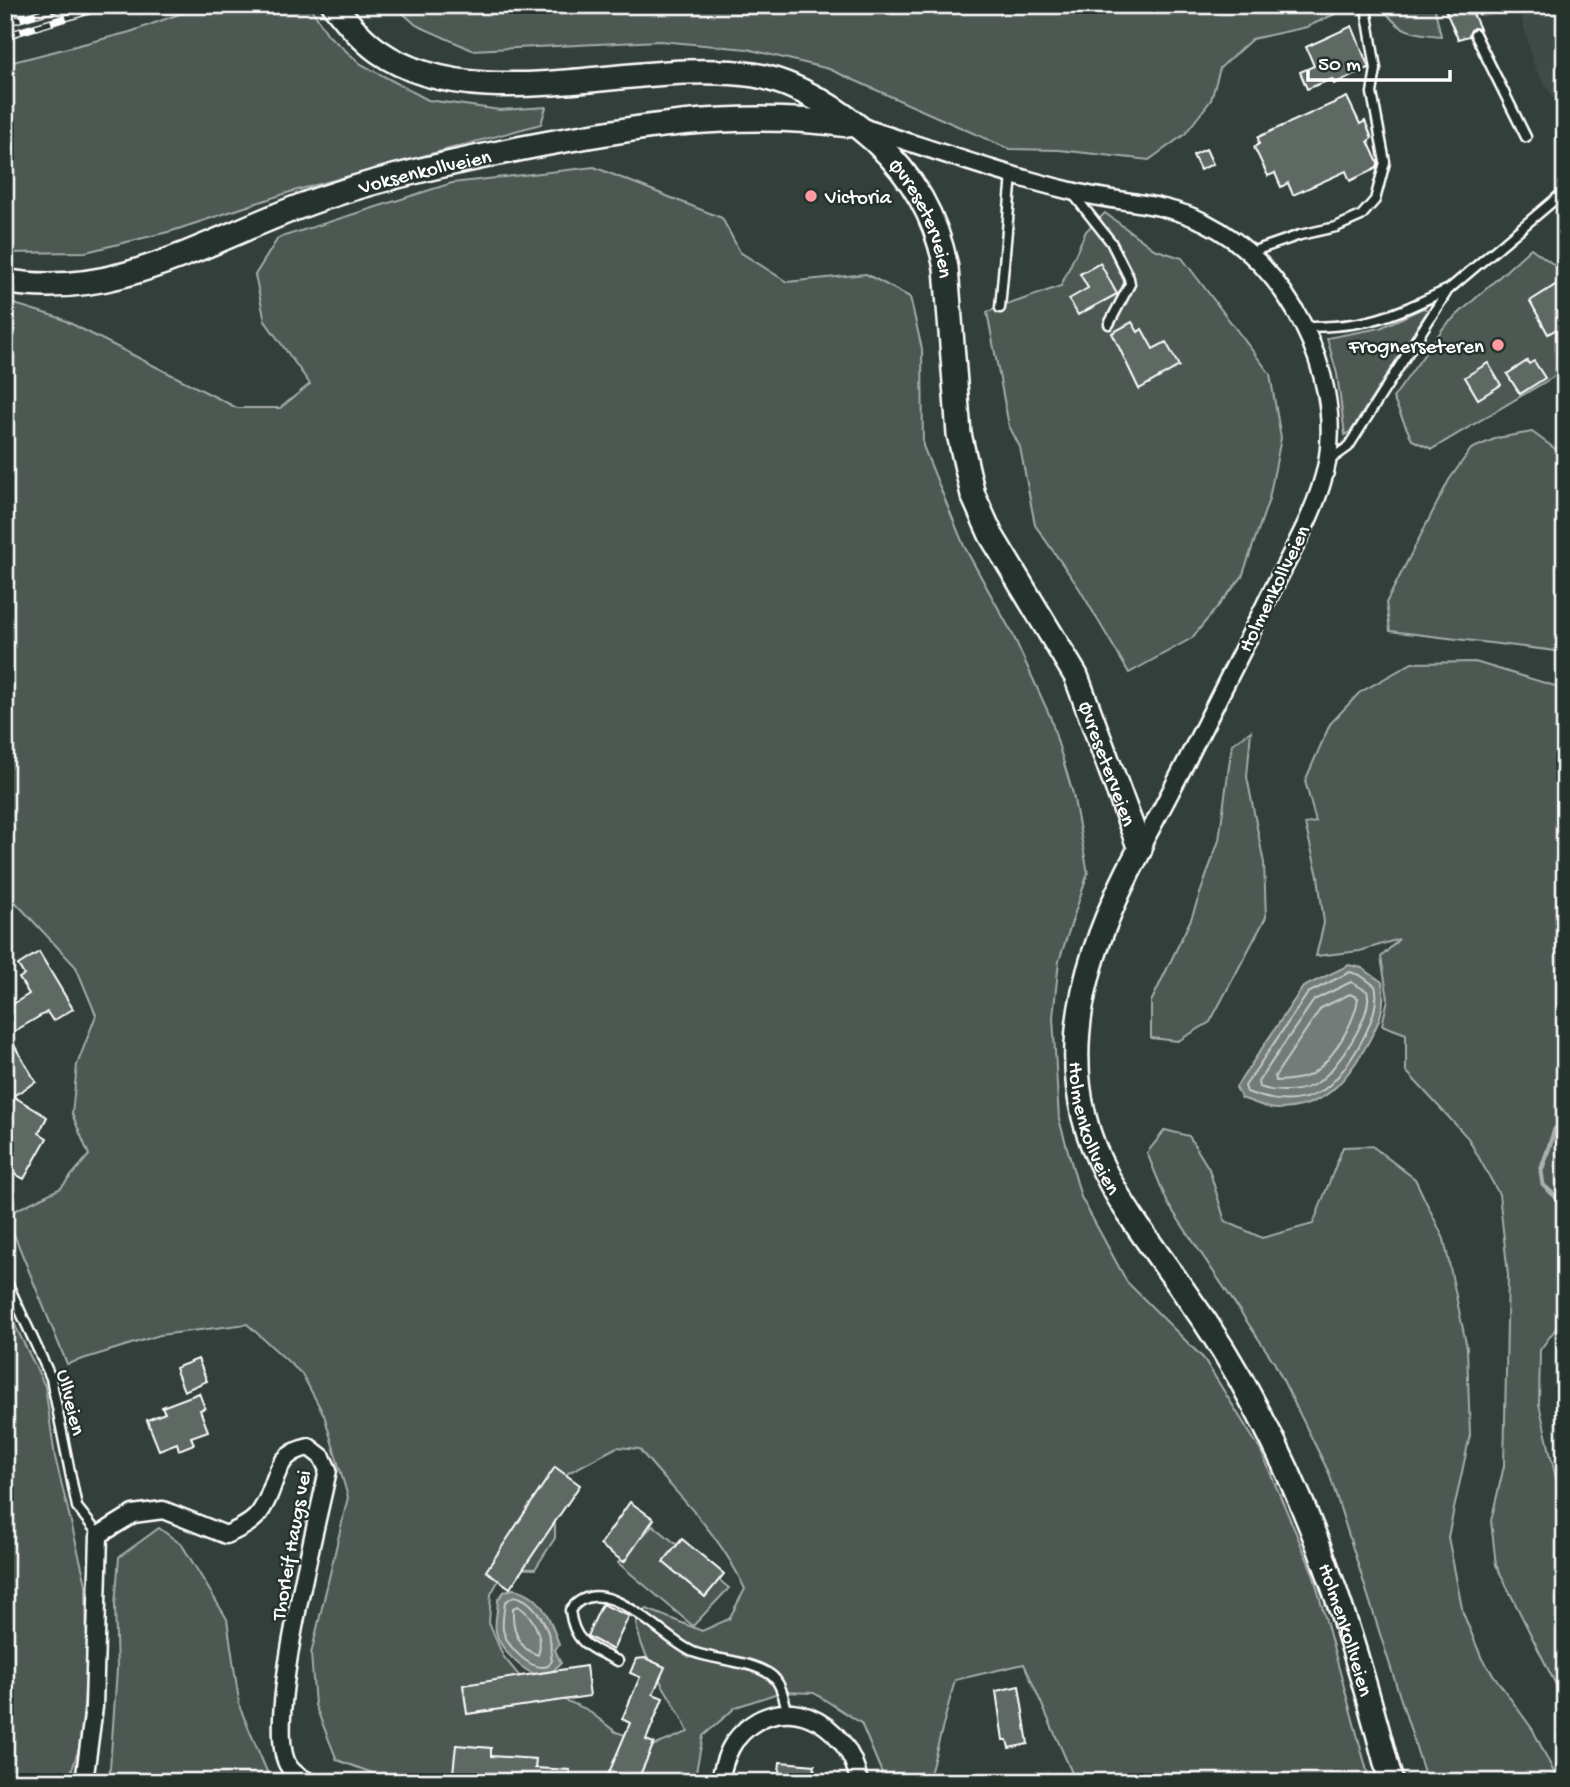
<svg xmlns="http://www.w3.org/2000/svg" width="1570" height="1787" font-family="'Gochi Hand',sans-serif">
  <style>
    .built { fill: #404c47 }
    .green { fill: #4d5853; stroke: #a6aca9; stroke-width: 2; fill-rule: evenodd }
    .water { fill: #737b78; stroke: #abb0ae; stroke-width: 2 }
    .lines { fill: none; stroke-linecap: round; stroke-linejoin: round }
    .shore { stroke: #c7cac9; stroke-width: 2 }
    .stream { stroke: #abb0ae; stroke-width: 5 }
    .building { fill: #5f6964; stroke: #fff; stroke-width: 2 }
    .lane-casing { stroke: #fff; stroke-width: 13 }
    .street-casing { stroke: #fff; stroke-width: 21 }
    .secondary-casing { stroke: #fff; stroke-width: 28 }
    .lane { stroke: #26332d; stroke-width: 8 }
    .street { stroke: #26332d; stroke-width: 16 }
    .secondary { stroke: #26332d; stroke-width: 23 }
    .rail-casing { stroke: #fff; stroke-width: 8 }
    .rail { stroke: #26332d; stroke-width: 5; stroke-dasharray: 16; stroke-linecap: butt }
    .poi-dot { fill: #ff9aa2; stroke: #26332d; stroke-width: 2.5 }
    .labels { text-anchor: middle; stroke-width: 5; stroke-linejoin: round; paint-order: stroke }
    .street-label { font-size: 21px; fill: #fff; stroke: #26332d }
    .poi-label { font-size: 21px; fill: #fff; stroke: #26332d; text-anchor: start }
  </style>
  <rect width="100%" height="100%" fill="#333f3a"/>
  <filter id="ink" filterUnits="userSpaceOnUse"><feTurbulence type="fractalNoise" baseFrequency=".0143" numOctaves="2"/><feDisplacementMap in="SourceGraphic" scale="14" xChannelSelector="R" yChannelSelector="G"/><feConvolveMatrix kernelMatrix="1 2 1 2 8 2 1 2 1" color-interpolation-filters="sRGB"/></filter>
  <g filter="url(#ink)">
    <polygon class="built" points="1518,5 1565,5 1565,117 1535,68"/>
    <g class="green">
      <polygon points="204,5 309,5 328,35 361,64 428,100 500,110 546,107 541,124 290,192 172,231 86,252 5,253 5,64 130,32"/>
      <polygon points="394,5 1354,5 1307,27 1252,39 1220,68 1211,100 1185,134 1149,160 1059,150 1009,149 829,69 747,49 660,41 472,50 416,25"/>
      <path d="M1383 5H1434L1441 36C1417 34 1394 32 1383 5Z"/>
      <path d="M594 167 722 218 740 252 787 282 866 274 910 297 922 349 923 446 964 546 1013 635 1050 716 1073 794 1088 873 1059 961 1053 1017 1059 1119 1081 1197 1127 1282 1204 1359 1261 1451 1313 1573 1370 1782H1076L1024 1664 955 1680 928 1782H881L882 1773 861 1723 814 1693 781 1692 736 1707 703 1736 694 1782H418L378 1775 337 1760 315 1705 311 1654 348 1497 324 1415 302 1374 247 1324 160 1335 67 1364 6 1215 61 1188 89 1155 72 1114 77 1065 96 1015 76 967 5 891V301L60 318 237 408H280L310 384 265 321 255 275 278 238 452 183ZM617 1447 639 1449C679 1498 718 1530 745 1589L729 1619 702 1631 647 1609 636 1623C642 1663 673 1695 688 1732L656 1745 616 1732 586 1709 525 1683 503 1656 489 1623 491 1594 505 1568 535 1569 555 1538V1496L568 1473Z"/>
      <polygon points="1105,213 1154,249 1182,258 1270,374 1281,438 1269,499 1242,577 1192,638 1129,673 1079,588 1035,525 1020,447 1009,426 987,312 1061,286 1086,231"/>
      <polygon points="1531,248 1565,273 1565,370 1432,449 1412,440 1393,398 1444,327"/>
      <polygon points="1423,308 1428,310 1351,431 1345,435 1337,374 1327,338 1380,328"/>
      <polygon points="1532,432 1565,456 1565,652 1390,631 1386,603 1449,480 1471,449 1497,438"/>
      <polygon points="1475,662 1565,689 1565,1316 1540,1350 1539,1404 1565,1518 1565,1703 1496,1565 1491,1521 1504,1466 1508,1275 1499,1194 1468,1138 1406,1071 1406,1034 1382,1025 1388,999 1381,957 1399,939 1360,951 1316,956 1324,923 1318,876 1305,824 1316,822 1305,781 1330,724 1359,693 1412,663"/>
      <polygon points="1251,731 1247,777 1264,863 1266,917 1210,1022 1178,1041 1151,1038 1151,1002 1191,919 1219,840 1232,744"/>
      <polygon points="1165,1130 1189,1136 1209,1169 1225,1221 1262,1238 1313,1224 1343,1147 1372,1146 1415,1179 1444,1239 1467,1348 1470,1435 1448,1537 1463,1613 1482,1659 1533,1730 1559,1782 1427,1782 1329,1473 1274,1362 1168,1204 1147,1153"/>
      <polygon points="5,1305 45,1386 55,1457 86,1584 87,1653 82,1739 68,1782 5,1782"/>
      <polygon points="653,1525 729,1588 693,1626 618,1563"/>
      <polygon points="159,1528 182,1545 227,1619 240,1708 268,1774 276,1782 109,1782 117,1669 115,1605 119,1557"/>
    </g>
    <g class="water">
      <path d="M1349 965 1362 968 1382 982C1387 1008 1378 1025 1365 1048 1344 1083 1323 1109 1277 1109 1266 1109 1252 1101 1241 1098L1236 1087 1303 987Z"/>
      <path d="M513 1589C542 1593 550 1620 559 1644L555 1650 561 1663C556 1668 551 1674 543 1675 525 1676 499 1648 496 1632 494 1622 498 1609 498 1599L505 1591Z"/>
    </g>
    <g class="lines">
      <g class="shore">
        <path d="M1350 972 1360 975 1375 986C1384 1013 1345 1078 1320 1092 1297 1105 1270 1101 1247 1092L1245 1086 1308 993Z"/>
        <path d="M1351 982 1367 991C1375 1013 1336 1071 1317 1083 1301 1093 1276 1093 1259 1087L1258 1082 1314 1000Z"/>
        <path d="M1350 994 1358 998C1355 1022 1333 1059 1313 1073 1305 1079 1286 1081 1276 1081L1275 1076 1321 1008Z"/>
        <path d="M514 1596C533 1599 545 1621 550 1639 552 1647 549 1652 552 1661L548 1666C531 1672 507 1647 503 1630 502 1622 504 1610 505 1602Z"/>
        <path d="M518 1606C534 1616 544 1638 538 1655 517 1649 512 1627 513 1608Z"/>
      </g>
      <polyline class="stream" points="1565,1125 1555,1129 1541,1171 1543,1185 1565,1205"/>
    </g>
    <g class="building">
      <polygon points="1443,5 1469,5 1480,29 1473,28 1469,36 1458,39"/>
      <polygon points="1352,26 1369,68 1334,84 1332,79 1307,89 1300,72 1314,66 1306,47"/>
      <polygon points="1347,97 1360,124 1365,121 1372,138 1368,141 1378,163 1377,168 1350,181 1346,171 1293,195 1288,183 1281,187 1275,173 1268,176 1254,147 1259,144 1258,137"/>
      <polygon points="1206,149 1213,164 1200,170 1193,155"/>
      <polygon points="1100,263 1117,294 1078,315 1069,299 1088,288 1080,274"/>
      <polygon points="1557,284 1565,297 1565,324 1548,334 1530,301"/>
      <polygon points="1132,322 1138,332 1142,329 1153,349 1166,342 1179,366 1139,389 1112,333"/>
      <polygon points="1527,361 1529,364 1534,361 1545,378 1520,394 1507,374"/>
      <polygon points="1488,363 1501,385 1478,399 1465,377"/>
      <polygon points="39,952 73,1009 53,1021 47,1012 8,1035 36,1082 13,1096 47,1117 39,1133 47,1138 24,1179 9,1171 12,1165 5,1162 5,1139 12,1126 5,1122 5,1009 29,994 19,978 24,975 18,965"/>
      <polygon points="198,1359 207,1381 184,1391 175,1368"/>
      <polygon points="199,1393 205,1408 200,1410 208,1431 191,1437 194,1444 179,1450 177,1443 159,1450 147,1420 165,1413 162,1407"/>
      <polygon points="555,1467 580,1485 510,1588 486,1571"/>
      <polygon points="630,1502 654,1519 624,1562 600,1545"/>
      <polygon points="682,1539 724,1574 705,1597 663,1562"/>
      <polygon points="602,1604 629,1616 613,1650 587,1636"/>
      <polygon points="645,1658 665,1667 653,1694 663,1698 646,1740 654,1743 637,1782 605,1782 630,1723 622,1719 640,1677 630,1673 636,1659"/>
      <polygon points="586,1666 590,1696 467,1714 463,1685"/>
      <polygon points="1019,1686 1028,1744 1009,1748 1007,1740 1003,1740 996,1691"/>
      <polygon points="456,1745 491,1748 491,1756 536,1759 535,1768 570,1770 570,1782 499,1782 500,1778 453,1773"/>
      <polygon points="780,1762 815,1765 813,1782 778,1782"/>
    </g>
    <g class="lines">
      <g class="lane-casing">
        <g id="lane">
          <polyline points="1475,34 1526,137"/>
          <polyline points="1073,194 1111,242 1129,278 1130,284 1109,324"/>
          <polyline points="1248,253 1300,235 1336,227 1361,216 1375,200 1385,162 1372,93 1376,69 1367,14"/>
          <polyline points="1000,308 1012,175"/>
          <path d="M1303 327C1369 327 1389 317 1447 290"/>
          <polyline points="1327,462 1348,447 1448,290 1565,191"/>
          <polyline points="5,1278 51,1378 77,1507 99,1535"/>
          <path d="M618 1661C590 1648 574 1644 570 1610 604 1567 660 1638 693 1652 717 1661 750 1660 771 1675 782 1683 784 1701 788 1713"/>
        </g>
      </g>
      <g class="street-casing">
        <g id="street">
          <path d="M865 128C934 150 1001 174 1071 191 1116 203 1163 201 1206 223 1287 263 1343 374 1327 463 1317 513 1287 559 1265 605 1224 687 1184 769 1140 849"/>
          <path d="M84 1782 94 1707 99 1535 133 1514 163 1510 226 1535C239 1529 255 1522 262 1509 279 1483 272 1454 309 1447L322 1457 328 1470C316 1529 267 1713 286 1761 290 1772 300 1777 310 1782"/>
          <path d="M719 1782C723 1768 726 1753 735 1741 778 1685 849 1720 859 1782"/>
        </g>
      </g>
      <g class="secondary-casing">
        <g id="secondary">
          <path id="s1" d="M334 5C347 22 361 39 378 51 477 121 640 57 754 75 797 82 843 112 875 141 913 177 936 216 946 268L959 434 973 495 991 535 1076 676 1140 849C1085 951 1048 1065 1106 1174 1128 1217 1158 1254 1185 1293 1212 1330 1236 1369 1257 1410 1320 1527 1358 1654 1391 1782"/>
          <path id="s2" d="M5 281C119 303 218 233 323 198 388 176 455 162 523 148 631 127 738 109 848 125"/>
        </g>
      </g>
      <use href="#lane" class="lane"/>
      <use href="#street" class="street"/>
      <use href="#secondary" class="secondary"/>
      <g class="rail-casing">
        <g id="rail">
          <polyline points="5,23 68,5"/>
          <polyline points="5,36 109,5"/>
        </g>
      </g>
      <use href="#rail" class="rail"/>
    </g>
  </g>
  <g class="poi-dot">
    <circle cx="811" cy="196" r="7"/>
    <circle cx="1498" cy="345" r="7"/>
  </g>
  <g class="labels">
    <g class="street-label">
      <text dy="7" stroke="none"><textPath href="#s2" startOffset="439">Voksenkollveien</textPath></text>
      <text dy="7" stroke="none"><textPath href="#s1" startOffset="679">Øvreseterveien</textPath></text>
      <text transform="translate(1273 588) rotate(-64)" y="7">Holmenkollveien</text>
      <text dy="7" stroke="none"><textPath href="#s1" startOffset="1265">Øvreseterveien</textPath></text>
      <text dy="7" stroke="none"><textPath href="#s1" startOffset="1650">Holmenkollveien</textPath></text>
      <text transform="translate(72 1402) rotate(76)" y="7">Ullveien</text>
      <text transform="translate(290 1545) rotate(-80)" y="7">Thorleif Haugs vei</text>
      <text dy="7" stroke="none"><textPath href="#s1" startOffset="2216">Holmenkollveien</textPath></text>
    </g>
    <g class="poi-label">
      <text x="825" y="203">Victoria</text>
      <text x="1484" y="352" text-anchor="end">Frognerseteren</text>
    </g>
  </g>
  <rect width="1570" height="1787" fill="none" stroke="#26332d" stroke-width="28"/>
  <rect x="14" y="14" width="1542" height="1759" fill="none" stroke="#fff" stroke-width="2.5" filter="url(#ink)"/>
  <path d="M1308 70v10h142v-10" fill="none" stroke="#ffffff" stroke-width="3.5"/>
  <text x="1318" y="70" font-size="21" fill="#ffffff" stroke="#26332d" stroke-width="5" paint-order="stroke">50 m</text>
</svg>
